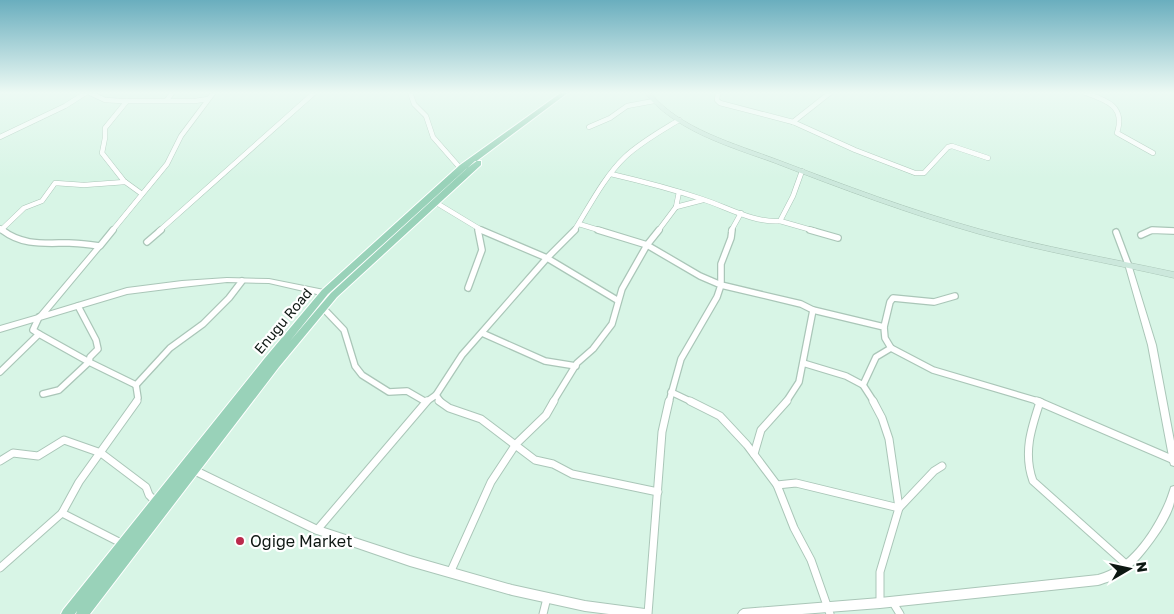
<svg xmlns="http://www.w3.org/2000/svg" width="1174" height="614" font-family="'Golos Text',sans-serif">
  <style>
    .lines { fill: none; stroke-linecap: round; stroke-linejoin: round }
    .minor-far2-casing { stroke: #aac6b8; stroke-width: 5.5 }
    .minor-far1-casing { stroke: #aac6b8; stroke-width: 8 }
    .minor-casing { stroke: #aac6b8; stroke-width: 9 }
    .tertiary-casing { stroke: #aac6b8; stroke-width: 2 }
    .secondary-casing { stroke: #aac6b8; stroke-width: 1 }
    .primary-casing { stroke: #fff; stroke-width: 2 }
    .minor-far2 { stroke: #fff; stroke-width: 4.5 }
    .minor-far1 { stroke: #fff; stroke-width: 5.5 }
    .minor { stroke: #fff; stroke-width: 7 }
    .tertiary { fill: #fff; fill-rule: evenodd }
    .secondary { fill: #cce8dc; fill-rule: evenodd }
    .primary { fill: #99d2b9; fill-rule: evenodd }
    .poi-dot { fill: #bb2a4c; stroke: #fff; stroke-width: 2 }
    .labels { text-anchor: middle; stroke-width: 4.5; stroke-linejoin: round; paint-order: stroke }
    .street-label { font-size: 14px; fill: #0d1712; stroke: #fff }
    .near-poi-label { font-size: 16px; fill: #0d1712; stroke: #fff; text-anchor: start }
  </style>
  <rect width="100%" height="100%" fill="#d8f5e6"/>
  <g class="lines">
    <g class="minor-far2-casing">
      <g id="minor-far2">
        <polyline points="88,92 105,100 122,101 195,101 208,99"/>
        <polyline points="410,92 414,104 426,116 433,137 461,169"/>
        <polyline points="718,92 717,100 720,103 793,122 855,150 915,173 924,173 948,147 952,146 988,158"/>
        <path d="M1083 92C1105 100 1126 105 1117 133L1153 153"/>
        <polyline points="167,100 173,92"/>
        <polyline points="127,101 105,128 105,138 102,153 124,181 142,194"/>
        <polyline points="793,122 831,92"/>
        <polyline points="589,127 610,118 627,106 654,101"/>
        <polyline points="0,137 65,106 87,92"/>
        <path d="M611 174C641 181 672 189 702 199 727 207 753 223 780 221L793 196 802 171"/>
        <polyline points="435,202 483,231"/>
        <polyline points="676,207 703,200"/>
        <polyline points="780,221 815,231"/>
        <polyline points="579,224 602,231"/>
        <polyline points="0,228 4,231"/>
        <polyline points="478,228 479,231"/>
        <polyline points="1,230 24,208 42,201 55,183 84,185 125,182"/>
        <polyline points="112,231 167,164 181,136 214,92"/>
        <polyline points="159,231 315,92"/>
        <path d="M574 231C589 207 604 177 625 157 641 142 661 131 679 120"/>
        <polyline points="658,231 676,207 679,192"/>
        <polyline points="731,231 741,213"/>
        <polyline points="1150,231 1174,231"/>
      </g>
    </g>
    <g class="minor-far1-casing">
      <g id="minor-far1">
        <path d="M2 230C23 246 44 243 69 243 79 243 90 245 100 246L113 230"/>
        <polyline points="481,230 547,258 617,300"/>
        <polyline points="598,230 647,245 700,276 721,285 717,297 681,359 669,402"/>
        <polyline points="732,230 731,238 721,264 721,285 801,304 813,310 799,382 786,402"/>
        <polyline points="810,230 838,238"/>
        <polyline points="1116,232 1128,264"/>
        <polyline points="1141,235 1152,230 1174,231"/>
        <polyline points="147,242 161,230"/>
        <polyline points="468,288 482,250 478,230"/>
        <polyline points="323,308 344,330 355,366 362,375 389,392 407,391 426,402"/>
        <polyline points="813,310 884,327 885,338 891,348 876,357 863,385"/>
        <polyline points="884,327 890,302 893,298 934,302 955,296"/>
        <polyline points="482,333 545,361 576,366"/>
        <polyline points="39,334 89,362 136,385"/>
        <polyline points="891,348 933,370 1041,402"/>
        <polyline points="803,363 846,376 863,385 874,402"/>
        <polyline points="0,372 39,334 33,330 39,317"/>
        <polyline points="136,385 170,348 203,324 229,298 242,281"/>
        <polyline points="136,385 138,398 136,402"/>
        <polyline points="671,392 692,402"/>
        <polyline points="43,394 59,390 89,362 90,357 98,349 96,340 78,306"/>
        <polyline points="436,395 441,402"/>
        <polyline points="426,402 436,395 462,355 547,258 575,230"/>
        <polyline points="553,402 577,363 593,349 612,324 622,289 647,245 659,230"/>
      </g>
    </g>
    <g class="minor-casing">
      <g id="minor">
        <polyline points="439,401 449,408 481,419 535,460 553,464 572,474 658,492"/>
        <polyline points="690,401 720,416 747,445 777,485 794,528 811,560 830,614"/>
        <polyline points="873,401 882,418 889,439 899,508 880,572 880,603"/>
        <polyline points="1037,401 1174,460"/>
        <path d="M1040 402C1031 429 1023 453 1033 481L1127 565"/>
        <polyline points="754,454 761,430 787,401"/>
        <polyline points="0,461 13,453 38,456 64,440 101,453 146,487 149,495 156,502"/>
        <polyline points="777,485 796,483 899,508 934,471 942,466"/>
        <polyline points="62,513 123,544"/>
        <polyline points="317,530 427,401"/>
        <polyline points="0,568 62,513 79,482 137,401"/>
        <polyline points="450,573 491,482 516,444 546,415 554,401"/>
        <polyline points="892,601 900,614"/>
        <polyline points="543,614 547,598"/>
        <polyline points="648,614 662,432 669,401"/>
      </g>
    </g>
    <g class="tertiary-casing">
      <g id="tertiary">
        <polygon points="98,244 102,244 103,246 48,312 127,288 182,281 227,278 269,279 334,292 337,295 334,298 269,283 227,282 182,287 127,294 0,332 0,326 38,315"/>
        <polygon points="1126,262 1130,262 1131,264 1156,345 1174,441 1174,466 1171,465 1170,462 1148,345 1125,264"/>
        <polygon points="194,466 318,526 410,556 512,585 585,601 645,609 648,611 650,614 609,614 585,611 512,595 410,566 314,533 191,473 190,470 191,467"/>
        <path d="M1174 486C1174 491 1174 497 1174 502 1171 521 1139 563 1123 574 1116 580 1107 582 1098 585L880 608 802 614H738L740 611 743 609 880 598 1098 575C1129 567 1151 534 1164 506 1167 500 1169 493 1171 487Z"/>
      </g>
    </g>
    <g class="secondary-casing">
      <path id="secondary" d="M644 92H650C679 129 736 144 778 160 844 185 910 210 979 229 1043 247 1109 258 1174 272V278C1109 263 1043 252 979 234 909 214 842 189 775 163 731 147 674 131 644 92Z"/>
    </g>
    <g class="primary-casing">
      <polygon id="primary" points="562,92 569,92 466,169 328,294 290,341 331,293 475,161 481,161 481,165 337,297 279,367 90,614 76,614 77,611 75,614 61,614 63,610 265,358 322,290 460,165"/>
    </g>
    <use href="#minor-far2" class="minor-far2"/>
    <use href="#minor-far1" class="minor-far1"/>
    <use href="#minor" class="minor"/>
    <use href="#tertiary" class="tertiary"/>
    <use href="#secondary" class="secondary"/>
    <use href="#primary" class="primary"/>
  </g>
  <linearGradient id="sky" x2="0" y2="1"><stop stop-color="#6aaebe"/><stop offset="0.52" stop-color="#edfaf4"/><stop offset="1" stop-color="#edfaf4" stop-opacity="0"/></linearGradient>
  <rect width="1174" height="178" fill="url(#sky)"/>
  <circle class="poi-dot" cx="240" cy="541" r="5"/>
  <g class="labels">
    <g class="street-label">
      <text transform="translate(283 321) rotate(-50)" y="5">Enugu Road</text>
    </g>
    <g class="near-poi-label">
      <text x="250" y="547">Ogige Market</text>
    </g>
  </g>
  <g transform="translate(1129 569) rotate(81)" stroke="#ffffff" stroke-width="4" paint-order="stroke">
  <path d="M0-4L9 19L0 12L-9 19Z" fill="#0d1712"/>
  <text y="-8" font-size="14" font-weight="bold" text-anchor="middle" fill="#0d1712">N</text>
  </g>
</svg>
